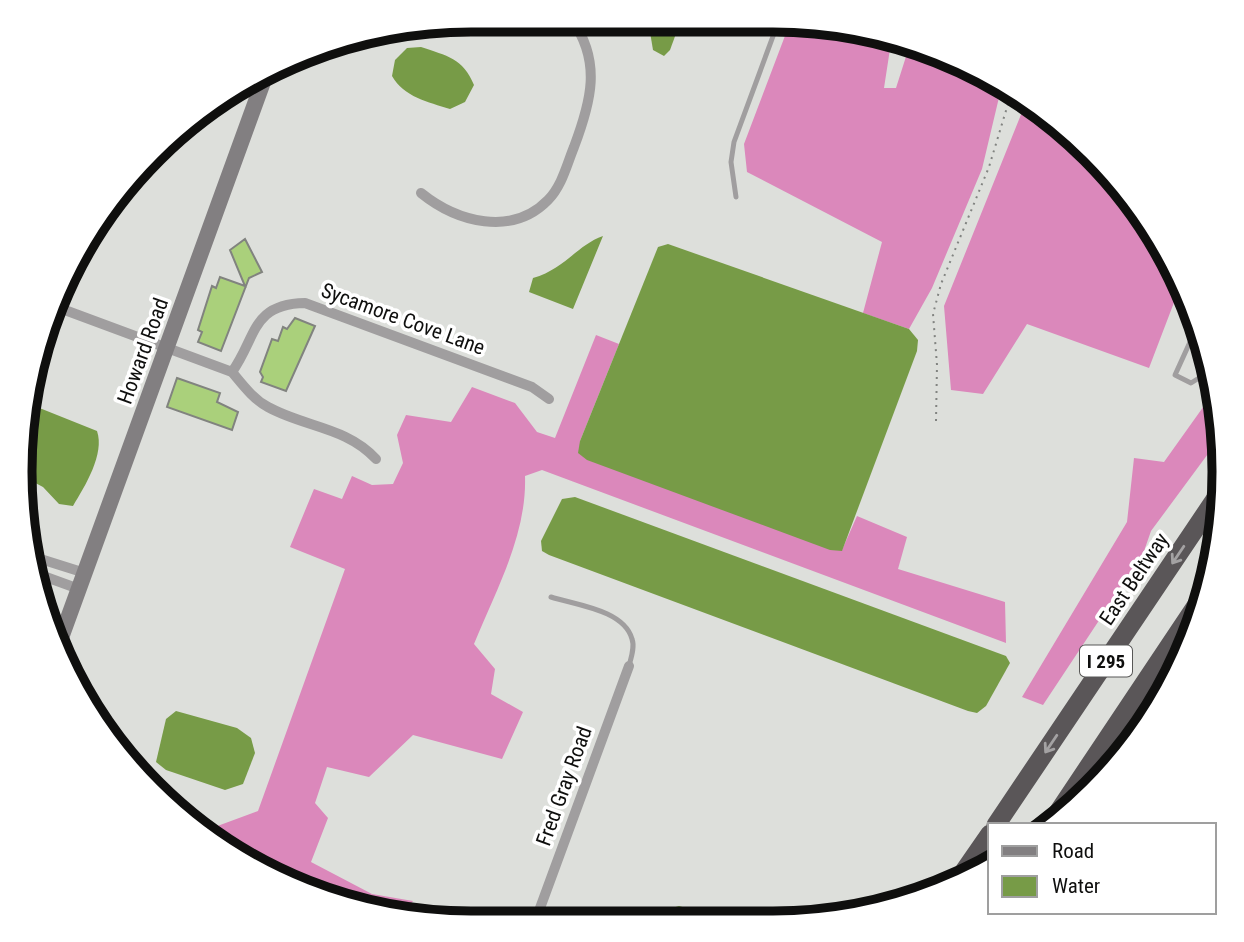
<svg xmlns="http://www.w3.org/2000/svg" width="1244" height="942" font-family="'Roboto Condensed',sans-serif">
  <style>
    .forest { fill: #db88bb }
    .water { fill: #779b47 }
    .building { fill: #aad07b; stroke: #81837f; stroke-width: 2 }
    .lines { fill: none; stroke-linecap: round; stroke-linejoin: round }
    .path { stroke: #818380; stroke-width: 2; stroke-dasharray: 2 5; stroke-linecap: butt }
    .lane { stroke: #a09e9f; stroke-width: 5 }
    .street { stroke: #a09e9f; stroke-width: 10 }
    .secondary { stroke: #827f81; stroke-width: 16 }
    .highway { stroke: #5a5658; stroke-width: 19 }
    .oneway { stroke: #a4a2a3 }
    .labels { text-anchor: middle; stroke-width: 7; stroke-linejoin: round; paint-order: stroke }
    .shield { fill: #fff; stroke: #575756; stroke-width: 2 }
    .shield-label { font-size: 19px; font-weight: bold; fill: #0f0f0e }
    .street-label { font-size: 21px; fill: #0f0f0e; stroke: #fff }
    .rim { fill: none; stroke: #0f0f0e; stroke-width: 9 }
  </style>
  <rect width="100%" height="100%" fill="#dddfdb"/>
  <g class="forest">
    <polygon points="791,20 892,36 884,88 896,88 910,44 1001,89 982,169 932,288 909,329 863,313 882,242 747,172 744,144"/>
    <polygon points="1026,102 1048,112 1148,220 1178,292 1149,368 1027,324 983,394 951,390 944,306"/>
    <path d="M596 335 619 344 580 441 842 550 857 516 907 537 898 569 1005 602 1006 643 542 470 525 476C527 535 496 590 474 644L495 669 491 694 523 712 502 759 413 735 369 777 327 767 315 803 328 818 311 862 372 894 413 901 401 916 325 899 220 847 209 835 212 828 258 811 345 569 290 547 314 489 342 499 352 476 372 485 393 484 403 463 397 435 406 415 451 422 472 387 515 403 537 432 555 438Z"/>
    <polygon points="1216,389 1216,443 1151,531 1143,554 1043,705 1022,697 1127,522 1134,458 1164,462"/>
  </g>
  <g class="water">
    <polygon points="648,20 681,20 670,50 664,56 653,50"/>
    <path d="M421 47C447 56 463 58 474 85L465 102 450 109C428 102 404 97 392 76L395 60 407 48Z"/>
    <path d="M603 236 573 309 529 292 533 278C565 269 577 245 603 236Z"/>
    <polygon points="668,244 909,329 918,340 917,351 842,551 830,550 587,460 578,453 580,441 658,247"/>
    <path d="M27 403 97 431C105 454 85 486 73 506L59 504 43 487 22 476Z"/>
    <polygon points="575,497 1006,656 1010,663 986,706 977,713 968,711 549,555 542,551 541,541 562,499"/>
    <polygon points="176,711 237,728 251,738 255,753 243,784 225,790 166,770 156,762 166,719"/>
    <polygon points="679,906 725,919 659,919 662,911"/>
  </g>
  <g class="building">
    <polygon points="245,239 262,272 249,278 221,351 198,342 202,332 198,330 212,286 216,288 220,277 245,286 230,250"/>
    <polygon points="295,318 315,326 286,391 261,382 263,377 260,372 272,339 278,341 283,327 287,329"/>
    <polygon points="177,378 220,393 217,402 238,412 232,430 167,407"/>
  </g>
  <g class="lines">
    <polyline class="path" points="936,421 937,365 933,314 941,284 989,167 1011,94"/>
    <g class="lane">
      <polyline points="736,197 731,162 734,142 779,20"/>
      <polyline points="1195,331 1175,375 1191,383 1199,378 1208,363"/>
      <path d="M551 597C576 605 624 610 632 639 635 647 631 658 629 666"/>
    </g>
    <g class="street">
      <path d="M421 193C457 222 512 237 548 200 562 186 567 164 574 147 591 102 602 62 572 20"/>
      <path d="M54 306 232 372C243 385 253 399 268 407 304 427 347 427 376 459"/>
      <path d="M232 372C257 337 251 304 305 303L532 387 549 399"/>
      <polyline points="31,556 85,573"/>
      <polyline points="35,573 79,589"/>
      <polyline points="536,919 629,666"/>
    </g>
    <polyline class="secondary" points="58,646 267,71"/>
    <g class="highway">
      <polyline points="1057,814 1198,603"/>
      <polyline points="996,825 1216,498"/>
      <polyline points="956,883 990,834"/>
    </g>
  </g>
  <defs><path id="oneway-shaft" d="M-6 0H5M1.5-3L5.5 0L1.5 3" fill="none" stroke-width="1.6" stroke-linecap="round" stroke-linejoin="round" transform="scale(1.75)"/></defs>
  <g class="oneway">
    <use href="#oneway-shaft" transform="translate(1178 555) rotate(124)"/>
    <use href="#oneway-shaft" transform="translate(1051 744) rotate(124)"/>
  </g>
  <g class="labels">
    <rect class="shield" x="1080" y="645.5" width="52" height="31" rx="5"/>
    <g class="shield-label">
      <text x="1106" y="668">I 295</text>
    </g>
    <g class="street-label">
      <text transform="translate(403 319) rotate(20)" y="7">Sycamore Cove Lane</text>
      <text transform="translate(143 351) rotate(-70)" y="7">Howard Road</text>
      <text transform="translate(1134 579) rotate(-56)" y="7">East Beltway</text>
      <text transform="translate(564 786) rotate(-70)" y="7">Fred Gray Road</text>
    </g>
  </g>
  <path d="M0 0H1244V942H0ZM471 32H773A439 439 0 0 1 1212 471V472A439 439 0 0 1 773 911H471A439 439 0 0 1 32 472V471A439 439 0 0 1 471 32Z" fill="#fff" fill-rule="evenodd"/>
  <path class="rim" d="M471 32H773A439 439 0 0 1 1212 471V472A439 439 0 0 1 773 911H471A439 439 0 0 1 32 472V471A439 439 0 0 1 471 32Z"/>
  <rect x="988" y="823" width="228" height="91" fill="#ffffff" stroke="#9f9f9f" stroke-width="2"/>
  <rect x="1002" y="846" width="35" height="10" fill="#827f81" stroke="#9f9f9f" stroke-width="2"/>
  <text x="1052" y="858" font-size="21" fill="#0f0f0e">Road</text>
  <rect x="1002" y="876" width="35" height="21" fill="#779b47" stroke="#9f9f9f" stroke-width="2"/>
  <text x="1052" y="893" font-size="21" fill="#0f0f0e">Water</text>
</svg>
